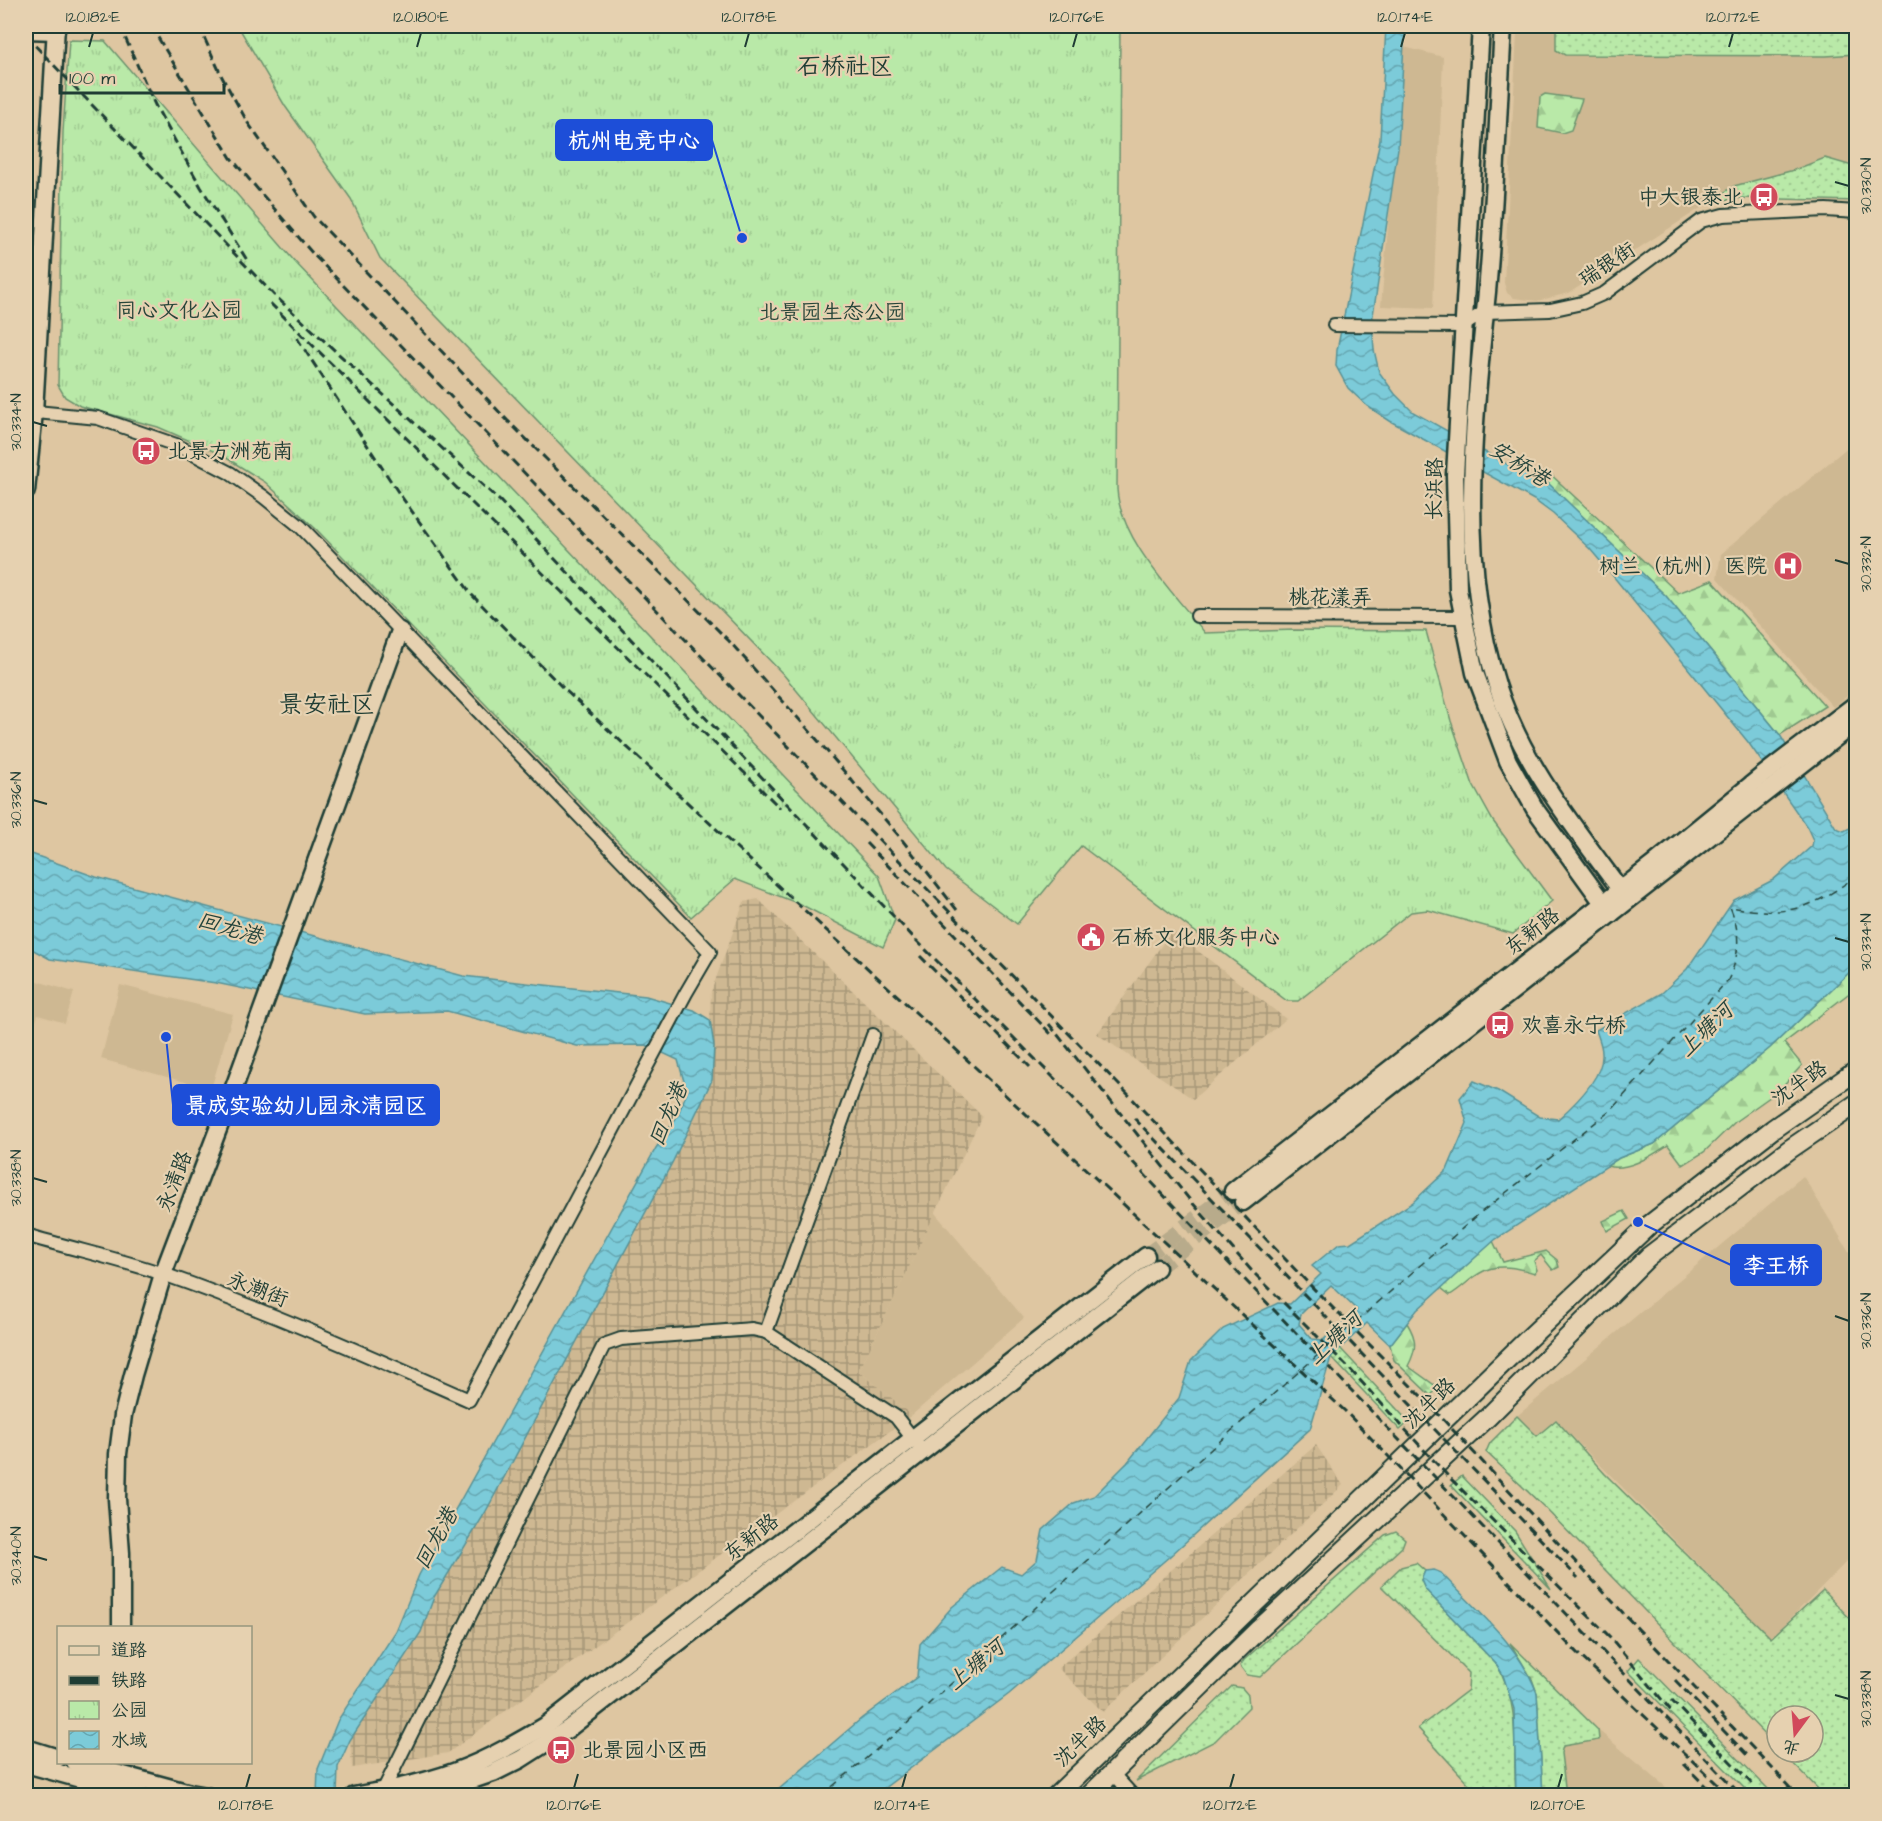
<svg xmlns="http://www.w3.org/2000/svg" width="1882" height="1821" font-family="'Architects Daughter','LXGW WenKai TC',sans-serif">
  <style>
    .built { fill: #ceb892 }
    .industrial { fill: url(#industrial-grid) }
    .grass { fill: url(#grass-dots); stroke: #6c936e; stroke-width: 1.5 }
    .forest { fill: url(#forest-firs); stroke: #6c936e; stroke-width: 1.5 }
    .park { fill: url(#park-tufts); stroke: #6c936e; stroke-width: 1.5 }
    .water { fill: url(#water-waves); stroke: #579297; stroke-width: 1.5; fill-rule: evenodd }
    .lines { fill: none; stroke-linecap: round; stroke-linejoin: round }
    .ferry { stroke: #24443c; stroke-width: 1.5; stroke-dasharray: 8 6; stroke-linecap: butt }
    .secondary-tunnel { stroke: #b8ab8b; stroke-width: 16; stroke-dasharray: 16 8; stroke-linecap: butt }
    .street-casing { stroke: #1f3d34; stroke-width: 16 }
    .secondary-casing { stroke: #1f3d34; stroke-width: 21 }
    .primary-casing { stroke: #1f3d34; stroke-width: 22 }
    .street { stroke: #e6d1b0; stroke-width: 12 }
    .secondary { stroke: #e6d1b0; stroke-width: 16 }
    .primary { stroke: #e6d1b0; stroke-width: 18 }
    .rail { stroke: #1f3d34; stroke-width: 3; stroke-dasharray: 9 4.5; stroke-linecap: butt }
    .ticks { fill: none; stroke: #1f3d34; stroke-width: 2 }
    .labels { text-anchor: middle; stroke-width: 4.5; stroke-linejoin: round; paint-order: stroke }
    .poi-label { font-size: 21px; fill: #1f3d34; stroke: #e6d1b0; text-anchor: start }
    .street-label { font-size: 21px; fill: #1f3d34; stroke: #e6d1b0 }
    .park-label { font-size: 21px; fill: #27463a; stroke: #e6d1b0 }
    .water-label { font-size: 22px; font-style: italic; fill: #24443c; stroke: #e6d1b0 }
    .quarter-label { font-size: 24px; fill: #1f3d34; stroke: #e6d1b0 }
    .leader { fill: none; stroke: #1d4ed8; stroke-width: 2 }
    .callout-dot { fill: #1d4ed8; stroke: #e6d1b0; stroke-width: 2 }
    .callout { fill: #1d4ed8; stroke: #1d4ed8; stroke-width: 2 }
    .callout-label { font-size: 22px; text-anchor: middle; font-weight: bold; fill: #fff }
    .neatline { fill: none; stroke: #1f3d34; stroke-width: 2 }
    .ticks-label { font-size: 15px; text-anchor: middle; fill: #1f3d34 }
  </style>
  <defs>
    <pattern id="industrial-grid" width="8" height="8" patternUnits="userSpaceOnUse" patternTransform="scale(1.5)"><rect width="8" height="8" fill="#ceb892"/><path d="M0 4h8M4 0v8" fill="none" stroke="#a79778"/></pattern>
    <pattern id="grass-dots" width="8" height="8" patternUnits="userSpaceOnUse" patternTransform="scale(1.5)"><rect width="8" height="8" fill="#b9e9a8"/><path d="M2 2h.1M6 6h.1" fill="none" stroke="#9fc991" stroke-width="1.8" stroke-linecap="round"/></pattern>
    <pattern id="forest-firs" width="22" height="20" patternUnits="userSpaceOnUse" patternTransform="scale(1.5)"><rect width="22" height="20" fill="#b9e9a8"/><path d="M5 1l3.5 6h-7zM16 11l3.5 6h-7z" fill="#9fc991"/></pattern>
    <pattern id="park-tufts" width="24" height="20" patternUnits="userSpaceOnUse" patternTransform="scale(1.5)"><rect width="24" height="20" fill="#b9e9a8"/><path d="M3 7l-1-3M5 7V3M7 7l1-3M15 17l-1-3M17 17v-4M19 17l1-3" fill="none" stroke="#9fc991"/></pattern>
    <pattern id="water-waves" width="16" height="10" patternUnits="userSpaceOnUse" patternTransform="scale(1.5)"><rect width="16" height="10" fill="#7ccbd9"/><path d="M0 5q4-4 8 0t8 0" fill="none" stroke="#65a6b1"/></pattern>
  </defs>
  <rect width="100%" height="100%" fill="#dec6a1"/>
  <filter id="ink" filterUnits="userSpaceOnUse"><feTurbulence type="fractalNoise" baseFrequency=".0167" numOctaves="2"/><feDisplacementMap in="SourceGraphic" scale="12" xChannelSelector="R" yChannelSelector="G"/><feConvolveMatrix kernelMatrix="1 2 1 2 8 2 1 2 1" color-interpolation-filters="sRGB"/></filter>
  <g filter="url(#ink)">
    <g class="built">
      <polygon points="1520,26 1856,26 1856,201 1740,198 1710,202 1569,293 1537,301 1514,298 1507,293 1504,283 1517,34"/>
      <polygon points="1404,47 1443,57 1433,308 1381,306"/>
      <polygon points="1856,440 1856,689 1833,707 1717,578 1721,554"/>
      <polygon points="26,972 31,974 30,979 74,992 65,1023 38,1015 26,1052"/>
      <polygon points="120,985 233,1014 211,1089 101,1059"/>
      <polygon points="1803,1176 1856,1263 1856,1552 1771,1638 1556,1420 1537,1436 1517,1416"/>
      <polygon points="935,1213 1024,1318 912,1415 859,1371"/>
      <polygon points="1598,1730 1667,1788 1674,1795 1566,1795 1561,1753 1563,1746 1599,1740"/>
    </g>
    <g class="industrial">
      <polygon points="758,899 982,1116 859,1371 912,1415 448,1753 352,1768 350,1740 421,1632 434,1597 485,1513 673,1161 712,1080 714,1046 710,1020 711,992 744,902"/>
      <polygon points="1172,931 1286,1019 1193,1099 1097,1034"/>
      <polygon points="1316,1445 1343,1485 1103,1712 1058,1668"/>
    </g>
    <g class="grass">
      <polygon points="1556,26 1856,26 1856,54 1826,56 1565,55 1556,50"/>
      <polygon points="1825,158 1856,167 1856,201 1740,198 1710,202 1734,186 1794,170"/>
      <polygon points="1340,1348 1409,1422 1400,1430 1331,1357"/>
      <polygon points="1517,1416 1537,1436 1556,1420 1605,1474 1771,1638 1823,1590 1856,1625 1856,1795 1824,1795 1782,1752 1813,1752 1813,1716 1777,1716 1777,1747 1544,1507 1486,1452 1490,1443"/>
      <polygon points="1462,1476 1515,1531 1551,1589 1451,1485"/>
      <polygon points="1396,1531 1405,1539 1402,1547 1260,1677 1247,1675 1240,1666 1244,1660 1385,1535"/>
      <path d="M1416 1563 1425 1571 1421 1580 1425 1589 1497 1665C1522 1709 1512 1748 1516 1795H1479L1418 1728 1468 1690 1469 1673 1381 1586 1401 1567Z"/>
      <polygon points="1510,1643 1598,1730 1599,1740 1563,1746 1561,1753 1566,1795 1543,1795 1537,1693 1532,1679"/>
      <polygon points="1639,1658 1774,1795 1751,1795 1628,1671"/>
      <polygon points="1232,1686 1242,1688 1248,1695 1249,1707 1215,1741 1136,1781"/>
    </g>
    <g class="forest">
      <polygon points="1545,94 1582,99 1571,130 1562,133 1538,128 1540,97"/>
      <polygon points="1547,471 1678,593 1712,580 1825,706 1780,735 1666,596 1538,474"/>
      <path d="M1856 966V988L1784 1043 1802 1065 1781 1089 1736 1121 1704 1152 1683 1165 1668 1145C1651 1156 1627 1172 1607 1166L1619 1158 1654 1144 1770 1048Z"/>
      <polygon points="1624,1211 1629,1219 1607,1231 1603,1221"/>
      <path d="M1493 1241 1503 1262 1546 1251 1557 1260 1559 1267 1553 1270 1541 1255 1534 1261 1537 1270 1535 1273C1518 1268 1498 1263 1482 1272 1470 1278 1461 1289 1450 1295L1441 1288Z"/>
      <path d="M1407 1323C1417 1339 1417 1349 1408 1366L1437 1387 1431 1396 1394 1360 1390 1345Z"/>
    </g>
    <g class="park">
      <path d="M238 26H1120L1117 489C1120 540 1174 593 1205 633L1295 630 1426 631 1451 721 1473 785 1493 821 1552 901 1513 934 1428 910 1411 912 1298 1001H1287L1081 846 1017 924 946 870 783 674 380 258 351 199 285 106Z"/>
      <polygon points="69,40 105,41 296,263 879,876 895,920 883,947 802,905 735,879 691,917 316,529 265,482 220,454 158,427 80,406 65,397 58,385 63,132"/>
    </g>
    <g class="water">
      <path d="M1386 26H1405L1398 148 1372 322 1374 350 1379 372 1395 394 1413 412 1530 477 1549 484 1666 596 1780 735 1836 828 1844 831 1856 825V966L1770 1048 1654 1144 1619 1158 1496 1239 1417 1310 1390 1345 1367 1323 1331 1357 1310 1429 1170 1556 1009 1694 875 1795 771 1796 862 1718 917 1677 920 1644 952 1607 1002 1567 1021 1574 1037 1560 1043 1530 1074 1503 1094 1496 1127 1463 1179 1398 1191 1361 1223 1329 1278 1303 1290 1304 1321 1274 1312 1266 1339 1244 1350 1243 1412 1203 1447 1170 1467 1123 1460 1098 1474 1081 1498 1091 1540 1117 1558 1119C1574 1105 1604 1076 1602 1053 1602 1045 1598 1037 1596 1030L1662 993 1687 969 1734 900 1773 880 1812 846 1813 840 1807 827 1748 742 1613 576 1590 549 1553 514 1534 500 1390 421 1367 406 1348 388 1336 366 1337 350 1380 140ZM1331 1285 1357 1310 1323 1340 1312 1339 1299 1324 1301 1314Z"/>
      <polygon points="26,852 96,877 463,976 646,996 694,1010 710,1020 714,1046 712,1080 673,1161 485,1513 434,1597 421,1632 350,1740 338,1767 337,1795 317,1795 318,1769 338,1720 396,1631 419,1575 656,1148 677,1117 687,1092 678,1060 646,1045 577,1046 447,1011 365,1014 216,983 50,959 26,946"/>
      <path d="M1434 1570 1441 1573C1476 1610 1519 1644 1537 1693L1543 1795H1516L1514 1709 1503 1675 1497 1665 1425 1589 1421 1580 1425 1571Z"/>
    </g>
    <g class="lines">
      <path class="ferry" d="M821 1796 901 1729 1229 1433 1480 1213 1610 1111 1728 980C1740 956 1741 932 1730 907 1787 917 1811 910 1856 876"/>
      <g class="secondary-tunnel">
        <polyline points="1146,1256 1233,1191"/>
        <polyline points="1157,1268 1243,1202"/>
      </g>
      <g class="street-casing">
        <g id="street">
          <polyline points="1334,325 1463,326 1484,312 1550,310 1582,303 1605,293 1701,221 1723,215 1826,210 1856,212"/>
          <path d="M26 411 98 418 176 445 230 473 264 497 301 527 710 952 686 993 469 1400C369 1356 269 1311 166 1275 120 1259 72 1249 26 1235"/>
          <polyline points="1197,616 1462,617"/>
          <polyline points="766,1332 873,1035"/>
          <polyline points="1112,1773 1133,1796"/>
          <polyline points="383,1791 604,1345 621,1339 752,1329 766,1332 896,1417 917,1444"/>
        </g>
      </g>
      <g class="secondary-casing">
        <g id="secondary">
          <polyline points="1481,26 1455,475 1458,590 1475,673 1508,761 1535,809 1611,914"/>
          <path d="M1503 26C1498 114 1495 204 1487 292 1474 422 1457 558 1497 685 1522 765 1579 833 1628 900"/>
          <polyline points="26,30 56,31"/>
          <polyline points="26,491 34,412 56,26"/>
          <polyline points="1233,1191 1655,863 1763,775 1856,704"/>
          <polyline points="1243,1202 1856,722"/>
          <polyline points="121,1628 121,1553 117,1499 118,1454 123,1415 133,1375 163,1274 236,1082 400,631"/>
          <polyline points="26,1748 58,1758"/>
          <polyline points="75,1762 190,1793 207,1796"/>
          <polyline points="26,1764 142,1796"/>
          <path d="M354 1796C392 1789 431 1782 467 1767 494 1756 520 1741 545 1726L1146 1256"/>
          <polyline points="425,1796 493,1773 521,1759 568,1729 1157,1268"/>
        </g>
      </g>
      <g class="primary-casing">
        <g id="primary">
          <polyline points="1056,1796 1531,1336 1648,1226 1773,1129 1856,1071"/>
          <polyline points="1089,1796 1259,1629 1488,1417 1648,1257 1790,1149 1856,1104"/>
        </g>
      </g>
      <use href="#street" class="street"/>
      <use href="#secondary" class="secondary"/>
      <use href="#primary" class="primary"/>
      <g class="rail">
        <polyline points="120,26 155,105 201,187 247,260"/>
        <polyline points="151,26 231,158 313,254 847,807 1124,1090 1308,1283 1426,1401 1639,1630 1799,1796"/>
        <polyline points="199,26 222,77 248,123 314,217 507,420 729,641 814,736 899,836 957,910"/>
        <polyline points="26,36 274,295 500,501 916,940 1062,1086 1170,1202 1742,1796"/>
        <polyline points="270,303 780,808"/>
        <polyline points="297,338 398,492 472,595 564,689 1076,1160 1345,1411 1578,1654 1730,1796"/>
        <polyline points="866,843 1052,1035"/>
        <polyline points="920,956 1030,1067"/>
        <polyline points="1049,1024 1189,1199 1251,1270 1346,1365 1447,1475 1610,1637 1673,1713"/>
        <polyline points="1134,1118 1578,1578"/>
        <polyline points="1675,1680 1748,1756"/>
        <polyline points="1671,1700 1754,1786"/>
        <polyline points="1684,1764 1715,1796"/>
      </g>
    </g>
  </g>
  <path class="ticks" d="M89 47 93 33M417 47 421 33M745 47 749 33M1073 47 1077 33M1401 47 1405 33M1729 47 1733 33M1835 182 1849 186M33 422 47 426M1835 560 1849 564M33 800 47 804M1835 938 1849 942M33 1178 47 1182M1835 1316 1849 1321M33 1556 47 1560M1835 1695 1849 1699M246 1788 250 1774M574 1788 578 1774M902 1788 906 1774M1230 1788 1234 1774M1558 1788 1562 1774"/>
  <defs>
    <g id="bus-disc" transform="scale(1.5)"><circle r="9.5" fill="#d1495b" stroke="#e6d1b0"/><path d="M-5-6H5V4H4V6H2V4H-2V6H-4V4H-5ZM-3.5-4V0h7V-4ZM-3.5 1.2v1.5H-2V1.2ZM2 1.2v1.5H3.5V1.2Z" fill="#fff"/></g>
    <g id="hospital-disc" transform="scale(1.5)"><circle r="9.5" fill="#d1495b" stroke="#e6d1b0"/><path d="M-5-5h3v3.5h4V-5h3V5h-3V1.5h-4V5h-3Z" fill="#fff"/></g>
    <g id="civic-disc" transform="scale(1.5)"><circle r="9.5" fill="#d1495b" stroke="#e6d1b0"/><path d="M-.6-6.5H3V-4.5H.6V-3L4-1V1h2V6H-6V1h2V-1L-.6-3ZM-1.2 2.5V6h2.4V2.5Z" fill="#fff"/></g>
  </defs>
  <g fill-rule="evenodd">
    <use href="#bus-disc" x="1764" y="197"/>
    <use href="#bus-disc" x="146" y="451"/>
    <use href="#hospital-disc" x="1788" y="566"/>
    <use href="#civic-disc" x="1091" y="937"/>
    <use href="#bus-disc" x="1500" y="1025"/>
    <use href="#bus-disc" x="561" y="1750"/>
  </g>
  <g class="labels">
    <g class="poi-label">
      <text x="1743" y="204" text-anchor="end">中大银泰北</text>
      <text x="167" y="458">北景方洲苑南</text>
      <text x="1767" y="573" text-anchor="end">树兰（杭州）医院</text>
      <text x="1112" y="944">石桥文化服务中心</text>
      <text x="1521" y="1032">欢喜永宁桥</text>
      <text x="582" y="1757">北景园小区西</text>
    </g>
    <g class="street-label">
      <text transform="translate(1607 264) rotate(-33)" y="7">瑞银街</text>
      <text transform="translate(1434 489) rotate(-89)" y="7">长浜路</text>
      <text x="1330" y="604">桃花漾弄</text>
      <text transform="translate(1532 931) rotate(-38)" y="7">东新路</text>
      <text transform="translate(1799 1083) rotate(-35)" y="7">沈半路</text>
      <text transform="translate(174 1181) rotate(-69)" y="7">永清路</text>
      <text transform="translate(258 1289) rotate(21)" y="7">永潮街</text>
      <text transform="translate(1429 1403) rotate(-44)" y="7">沈半路</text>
      <text transform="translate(751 1537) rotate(-38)" y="7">东新路</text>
      <text transform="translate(1080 1741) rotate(-44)" y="7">沈半路</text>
    </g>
    <g class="park-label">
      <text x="179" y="317">同心文化公园</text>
      <text x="832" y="319">北景园生态公园</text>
    </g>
    <g class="water-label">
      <text transform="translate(1520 463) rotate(32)" y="8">安桥港</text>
      <text transform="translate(230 927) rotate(16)" y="8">回龙港</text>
      <text transform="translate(1705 1029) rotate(-44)" y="8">上塘河</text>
      <text transform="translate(667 1114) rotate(-67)" y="8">回龙港</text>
      <text transform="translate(1334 1337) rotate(-43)" y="8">上塘河</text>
      <text transform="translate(435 1538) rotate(-61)" y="8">回龙港</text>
      <text transform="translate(975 1664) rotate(-39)" y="8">上塘河</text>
    </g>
    <g class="quarter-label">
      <text x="845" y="74">石桥社区</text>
      <text x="327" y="712">景安社区</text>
    </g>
  </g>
  <path class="leader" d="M742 238L712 140M166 1037L173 1105M1638 1222L1731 1265"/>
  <g class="callout-dot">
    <circle cx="742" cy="238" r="6"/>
    <circle cx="166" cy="1037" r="6"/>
    <circle cx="1638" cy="1222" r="6"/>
  </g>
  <g class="callout">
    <rect x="556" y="120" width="156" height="40" rx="6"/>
    <rect x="173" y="1085" width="266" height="40" rx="6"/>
    <rect x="1731" y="1245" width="90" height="40" rx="6"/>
  </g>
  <g class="callout-label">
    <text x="634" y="148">杭州电竞中心</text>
    <text x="306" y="1113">景成实验幼儿园永清园区</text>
    <text x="1776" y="1273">李王桥</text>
  </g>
  <rect width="1882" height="1821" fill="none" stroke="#e6d1b0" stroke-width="66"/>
  <rect x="57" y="1626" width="195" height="138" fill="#e6d1b0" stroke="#96967e" stroke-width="1.5"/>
  <rect x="69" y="1646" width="30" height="9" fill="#e6d1b0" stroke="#96967e" stroke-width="1.5"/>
  <text x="111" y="1656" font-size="18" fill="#1f3d34">道路</text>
  <rect x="69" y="1676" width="30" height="9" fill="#1f3d34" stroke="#96967e" stroke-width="1.5"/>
  <text x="111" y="1686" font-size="18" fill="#1f3d34">铁路</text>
  <rect x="69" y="1701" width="30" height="18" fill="url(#park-tufts)" stroke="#96967e" stroke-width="1.5"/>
  <text x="111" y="1716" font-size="18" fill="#1f3d34">公园</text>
  <rect x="69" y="1731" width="30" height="18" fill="url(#water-waves)" stroke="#96967e" stroke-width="1.5"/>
  <text x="111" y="1746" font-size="18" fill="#1f3d34">水域</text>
  <g transform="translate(1795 1734) rotate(196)"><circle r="28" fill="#e6d1b0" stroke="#96967e" stroke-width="1.5"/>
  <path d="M0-4.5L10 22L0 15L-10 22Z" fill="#d1495b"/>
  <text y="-9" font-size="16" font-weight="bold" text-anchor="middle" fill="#1f3d34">北</text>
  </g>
  <path d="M60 84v9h164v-9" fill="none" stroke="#1f3d34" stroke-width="3"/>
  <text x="69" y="84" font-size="18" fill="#1f3d34" stroke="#e6d1b0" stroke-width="4.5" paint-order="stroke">100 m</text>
  <rect x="33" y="33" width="1816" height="1755" class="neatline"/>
  <g class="ticks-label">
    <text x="93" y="22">120.182°E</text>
    <text x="421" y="22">120.180°E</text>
    <text x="749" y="22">120.178°E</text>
    <text x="1077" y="22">120.176°E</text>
    <text x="1405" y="22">120.174°E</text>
    <text x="1733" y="22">120.172°E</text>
    <text transform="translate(1866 186) rotate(-90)" y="5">30.330°N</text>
    <text transform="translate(16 422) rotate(-90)" y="5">30.334°N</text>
    <text transform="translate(1866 564) rotate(-90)" y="5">30.332°N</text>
    <text transform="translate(16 800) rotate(-90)" y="5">30.336°N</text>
    <text transform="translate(1866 942) rotate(-90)" y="5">30.334°N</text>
    <text transform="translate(16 1178) rotate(-90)" y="5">30.338°N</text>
    <text transform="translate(1866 1321) rotate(-90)" y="5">30.336°N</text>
    <text transform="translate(16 1556) rotate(-90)" y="5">30.340°N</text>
    <text transform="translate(1866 1699) rotate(-90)" y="5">30.338°N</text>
    <text x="246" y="1810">120.178°E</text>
    <text x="574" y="1810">120.176°E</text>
    <text x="902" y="1810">120.174°E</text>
    <text x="1230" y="1810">120.172°E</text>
    <text x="1558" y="1810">120.170°E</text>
  </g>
</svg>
